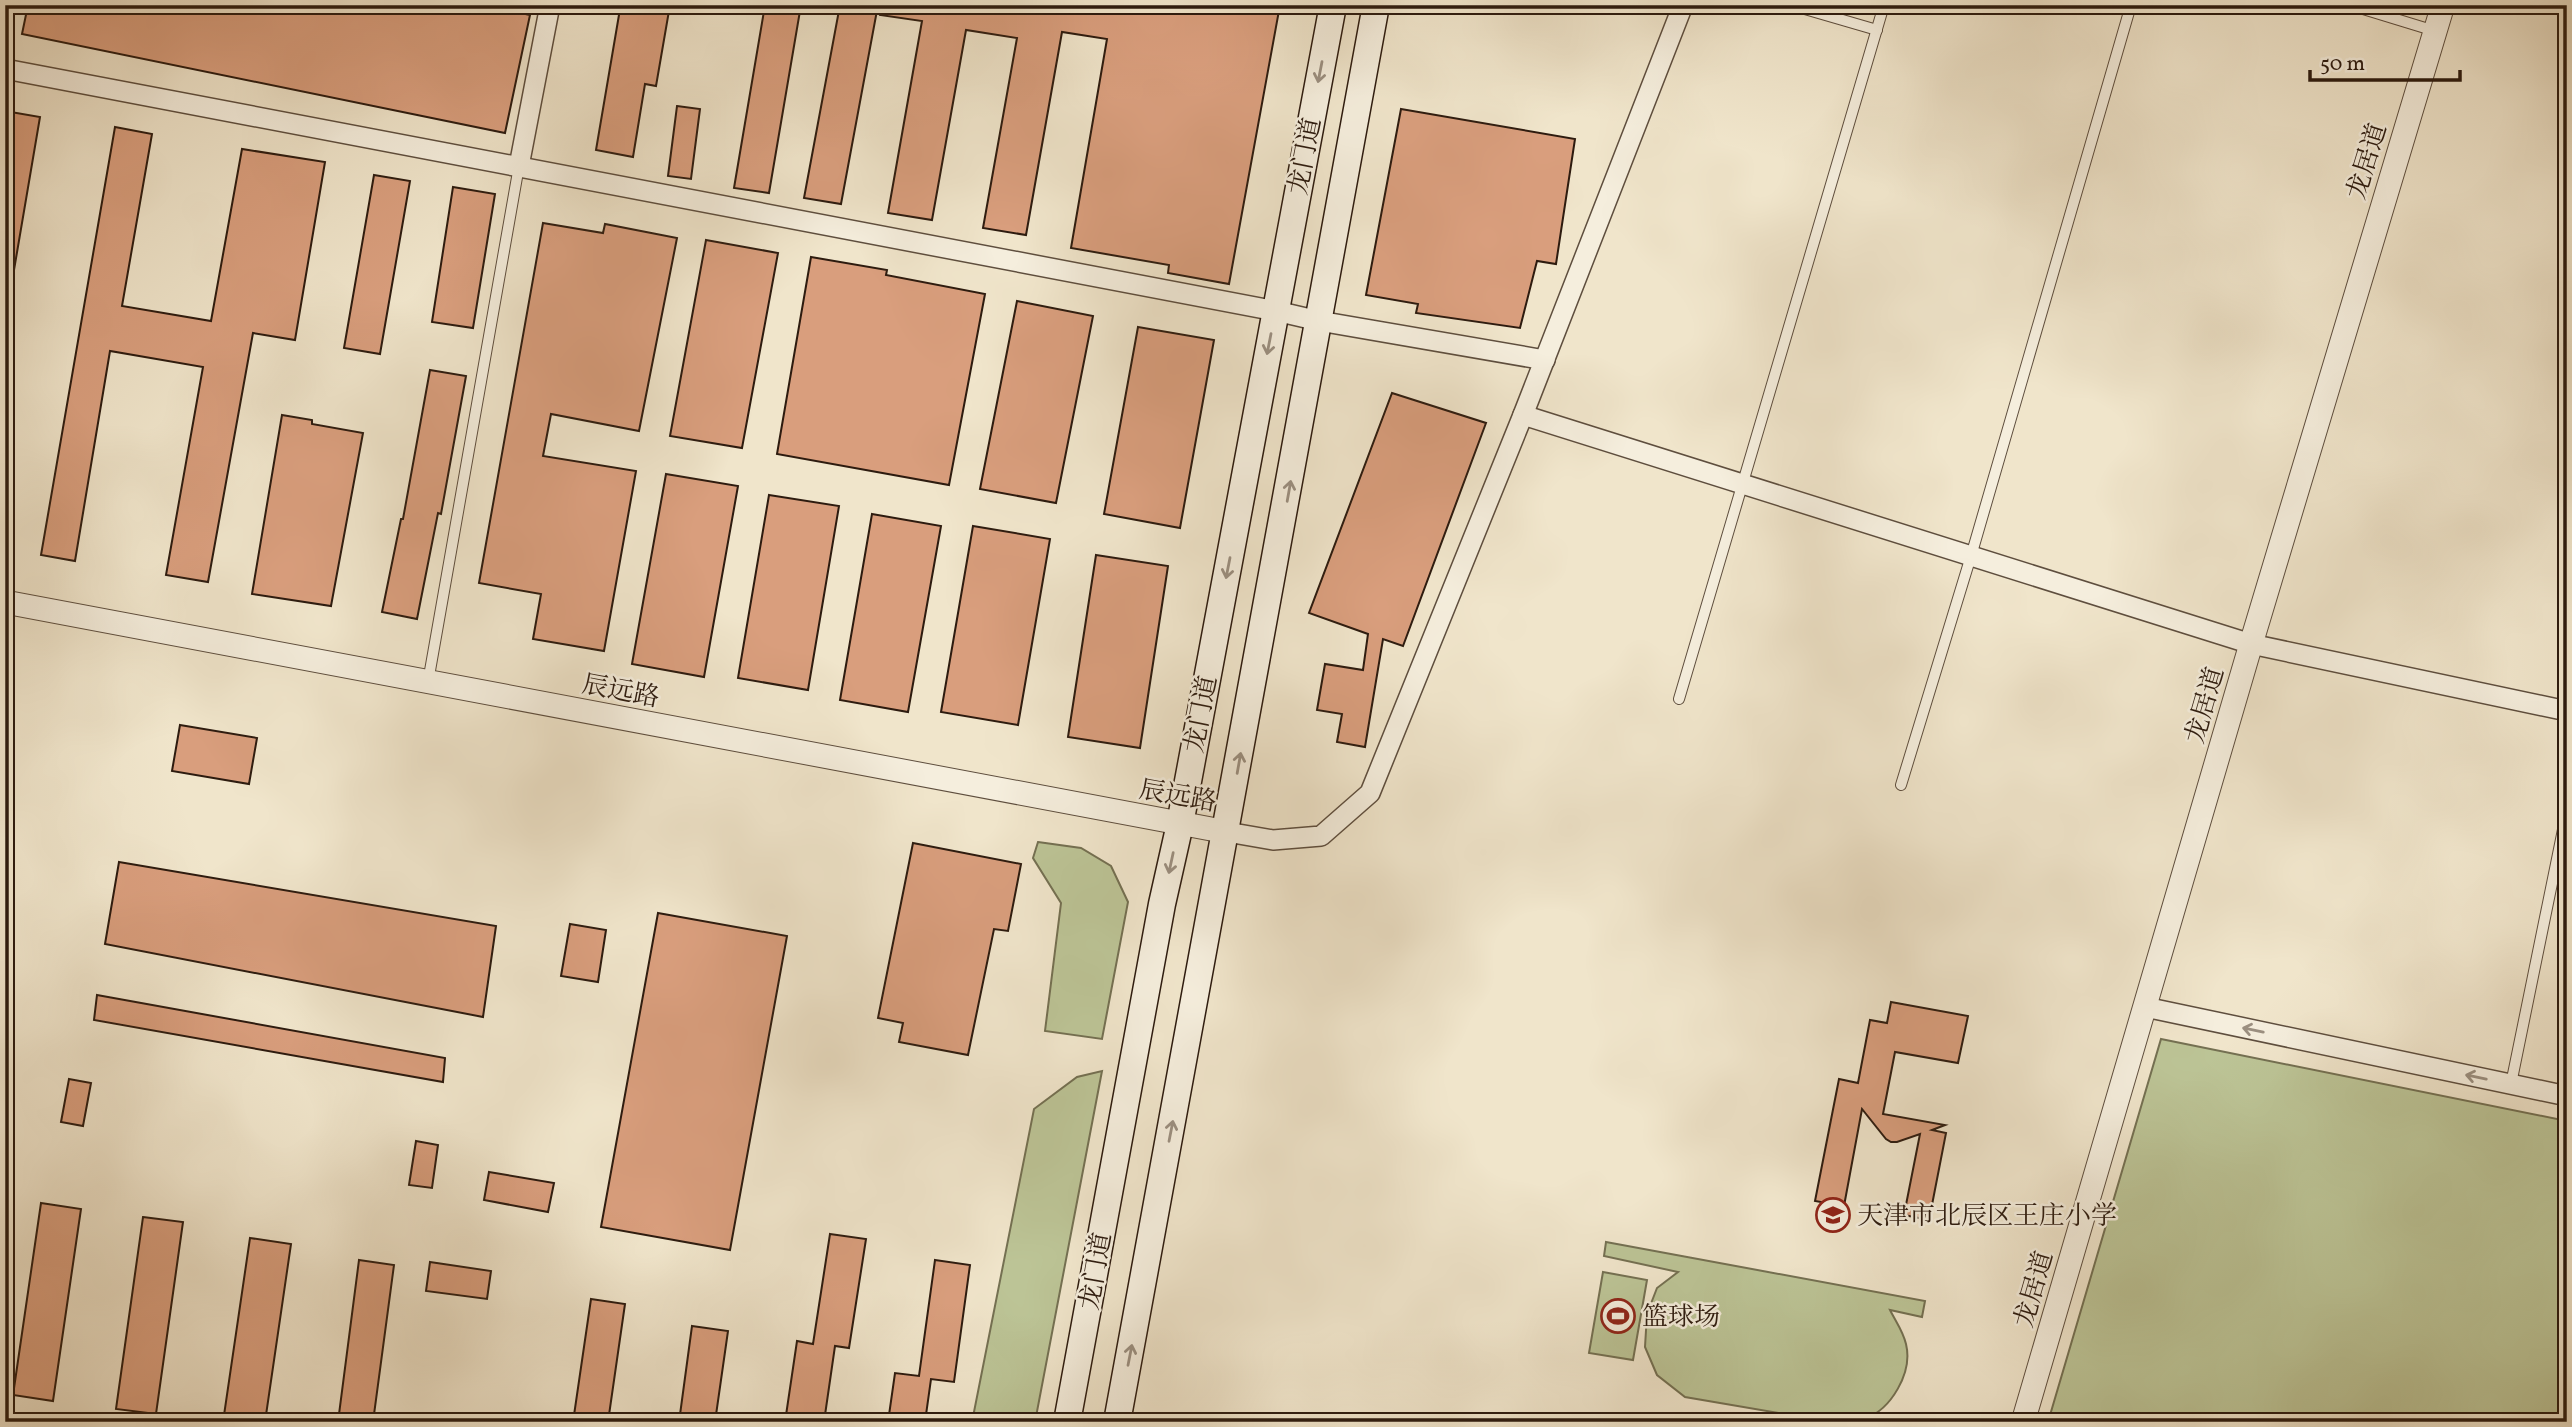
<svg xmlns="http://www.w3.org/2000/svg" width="2572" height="1427" font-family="Vollkorn,'Noto Serif SC',serif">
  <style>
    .green { fill: #bcc496; stroke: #747052; stroke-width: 2 }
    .building { fill: #d99e7d; stroke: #2d1b0f; stroke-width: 2 }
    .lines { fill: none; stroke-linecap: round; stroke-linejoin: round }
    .service-casing { stroke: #5e4e3e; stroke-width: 12 }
    .minor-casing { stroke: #5e4e3e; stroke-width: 22 }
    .tertiary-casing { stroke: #5e4e3e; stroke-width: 25 }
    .secondary-casing { stroke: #2d1b0f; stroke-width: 29 }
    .service { stroke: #f5eedd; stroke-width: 10 }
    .minor { stroke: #f5eedd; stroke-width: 19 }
    .tertiary { stroke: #f5eedd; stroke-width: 23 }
    .secondary { stroke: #f5eedd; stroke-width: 26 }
    .oneway { stroke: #9b8f80 }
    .labels { text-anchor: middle; stroke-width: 5; stroke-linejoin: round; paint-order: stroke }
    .street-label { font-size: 26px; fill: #2d1b0f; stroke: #f5eedd }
    .poi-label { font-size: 26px; fill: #2d1b0f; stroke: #f5eedd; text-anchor: start }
  </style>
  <rect width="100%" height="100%" fill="#f0e5cb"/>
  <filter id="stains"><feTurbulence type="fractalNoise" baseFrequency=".00286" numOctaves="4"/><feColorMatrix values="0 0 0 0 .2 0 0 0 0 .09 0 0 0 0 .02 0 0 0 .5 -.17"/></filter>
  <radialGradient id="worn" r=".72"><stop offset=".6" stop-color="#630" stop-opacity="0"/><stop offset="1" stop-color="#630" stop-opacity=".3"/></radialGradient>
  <g class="green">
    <polygon points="1038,842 1081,848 1111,866 1128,902 1102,1039 1045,1031 1061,903 1033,858"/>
    <polygon points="2161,1039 2567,1121 2567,1422 2048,1422"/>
    <polygon points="1102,1071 1035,1422 972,1422 1034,1109 1077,1077"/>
    <path d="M1606 1242 1925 1301 1922 1317 1890 1310C1896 1322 1903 1331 1906 1344 1913 1373 1891 1409 1865 1419 1855 1423 1843 1422 1832 1422L1685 1397 1657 1375 1645 1347 1647 1314 1657 1288 1678 1272 1604 1256Z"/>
    <polygon points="1603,1272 1647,1280 1633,1360 1589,1353"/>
  </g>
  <g class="building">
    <polygon points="28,5 485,5 530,15 505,133 22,34"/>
    <polygon points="645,5 670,5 656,86 645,84 633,157 596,150 620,9 644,13"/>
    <polygon points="765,5 801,5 769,193 734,188"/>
    <polygon points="840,5 878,5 841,204 804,198"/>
    <polygon points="881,5 1280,5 1229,284 1168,273 1169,265 1071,248 1107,39 1062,32 1026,235 983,228 1017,38 966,30 932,220 888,213 922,21 880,15"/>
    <polygon points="677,106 700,109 691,179 668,176"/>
    <polygon points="1401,109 1575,139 1556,264 1537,261 1520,328 1416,313 1418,304 1366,295"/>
    <polygon points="5,111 40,117 14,270 5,270"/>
    <polygon points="115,127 152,134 122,306 211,321 242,149 325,162 295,340 253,333 208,582 166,575 203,367 110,351 75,561 41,555"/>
    <polygon points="374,175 410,181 380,354 344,348"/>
    <polygon points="453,187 495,194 473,328 432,322"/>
    <polygon points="543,223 603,233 605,224 677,238 639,431 551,414 543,456 636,471 604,651 533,639 541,594 479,583"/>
    <polygon points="706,240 778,253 742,448 670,436"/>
    <polygon points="811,257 887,270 886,275 985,294 949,485 777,454"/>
    <polygon points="1017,301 1093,316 1056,503 980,489"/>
    <polygon points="1138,327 1214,340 1180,528 1104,514"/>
    <polygon points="430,370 466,376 441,514 438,513 417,619 382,612 401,519 403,519"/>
    <polygon points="1392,393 1486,423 1403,646 1383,639 1365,747 1337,742 1342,714 1317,710 1325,664 1363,670 1368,634 1309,613"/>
    <polygon points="282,415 312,420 312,424 363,433 331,606 252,594"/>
    <polygon points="666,474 738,486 704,677 632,664"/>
    <polygon points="769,495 839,506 808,690 738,678"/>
    <polygon points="872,514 941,526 908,712 840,700"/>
    <polygon points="973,526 1050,539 1018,725 941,712"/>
    <polygon points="1096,555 1168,566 1140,748 1068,737"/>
    <polygon points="180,725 257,738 249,784 172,771"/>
    <polygon points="913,843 1021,864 1008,931 994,929 968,1055 899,1042 903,1023 878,1018"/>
    <polygon points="119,862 496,926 483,1017 105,944"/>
    <polygon points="658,913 787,936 730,1250 601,1227"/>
    <polygon points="570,924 606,930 598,982 561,976"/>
    <polygon points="97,995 445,1058 443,1082 94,1020"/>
    <polygon points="1891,1002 1968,1016 1958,1063 1895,1052 1883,1114 1945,1125 1932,1130 1946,1133 1931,1210 1926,1209 1924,1219 1904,1215 1920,1134 1897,1142 1891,1142 1886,1139 1862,1109 1844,1206 1815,1201 1839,1079 1858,1083 1870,1020 1887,1023"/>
    <polygon points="69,1079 91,1083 83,1126 61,1122"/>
    <polygon points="416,1141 438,1145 432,1188 409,1185"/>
    <polygon points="489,1172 554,1183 548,1212 484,1200"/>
    <polygon points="41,1203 81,1209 53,1401 13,1395"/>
    <polygon points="143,1217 183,1222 156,1414 116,1409"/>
    <polygon points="830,1234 866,1239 849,1348 835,1346 824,1422 785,1422 797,1341 813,1344"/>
    <polygon points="250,1238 291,1244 265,1422 223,1422"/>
    <polygon points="359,1260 394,1265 373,1422 338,1422"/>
    <polygon points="935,1260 970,1265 954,1382 931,1379 925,1422 888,1422 895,1373 919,1376"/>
    <polygon points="430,1262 491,1271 487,1299 426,1291"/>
    <polygon points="591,1299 625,1304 608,1422 573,1422"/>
    <polygon points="692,1326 728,1331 715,1422 679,1422"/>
  </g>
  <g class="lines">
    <g class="service-casing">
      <g id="service">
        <polyline points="1791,5 1877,30"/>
        <polyline points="2350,5 2435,31"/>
        <polyline points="428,682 519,166"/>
        <polyline points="1679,699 1884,5"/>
        <polyline points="1901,785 1971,556 2131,5"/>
        <polyline points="2511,1084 2567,810"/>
        <polyline points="5,1420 19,1422"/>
      </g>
    </g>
    <g class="minor-casing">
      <g id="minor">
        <polyline points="5,69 1276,311 1319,321 1545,360"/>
        <polyline points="519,166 550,5"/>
        <polyline points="1523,415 2251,644 2567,711"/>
        <polyline points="1227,832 1273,840 1321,836 1370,793 1523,415 1683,5"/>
        <polyline points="2145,1007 2567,1096"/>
      </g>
    </g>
    <g class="tertiary-casing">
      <g id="tertiary">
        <polyline points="5,602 1227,832"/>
        <polyline points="2023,1422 2251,644 2443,5"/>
      </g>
    </g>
    <g class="secondary-casing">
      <g id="secondary">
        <polyline points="1067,1422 1162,904 1180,824 1333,5"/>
        <polyline points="1117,1422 1376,5"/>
      </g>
    </g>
    <use href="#service" class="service"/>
    <use href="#minor" class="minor"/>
    <use href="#tertiary" class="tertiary"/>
    <use href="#secondary" class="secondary"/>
  </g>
  <defs><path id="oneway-shaft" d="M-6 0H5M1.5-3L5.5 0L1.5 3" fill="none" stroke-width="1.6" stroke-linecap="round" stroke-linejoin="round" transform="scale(1.75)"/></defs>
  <g class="oneway">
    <use href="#oneway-shaft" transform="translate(1320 72) rotate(101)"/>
    <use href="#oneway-shaft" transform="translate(1269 344) rotate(101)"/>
    <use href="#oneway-shaft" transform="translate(1289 491) rotate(-80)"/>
    <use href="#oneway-shaft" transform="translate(1228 568) rotate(101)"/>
    <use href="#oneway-shaft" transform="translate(1239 763) rotate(-80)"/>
    <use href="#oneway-shaft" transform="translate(1171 863) rotate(102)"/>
    <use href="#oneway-shaft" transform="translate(2253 1030) rotate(-168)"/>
    <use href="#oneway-shaft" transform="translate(2476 1077) rotate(-168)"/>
    <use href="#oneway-shaft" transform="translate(1171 1131) rotate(-79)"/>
    <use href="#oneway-shaft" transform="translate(1130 1355) rotate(-79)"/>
  </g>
  <defs>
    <g id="school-ring" transform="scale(1.75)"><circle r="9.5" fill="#f5eedd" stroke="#8f2418" stroke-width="1.5"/><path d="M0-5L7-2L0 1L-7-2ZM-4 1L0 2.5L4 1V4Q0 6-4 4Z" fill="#8f2418"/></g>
    <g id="stadium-ring" transform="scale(1.75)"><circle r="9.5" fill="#f5eedd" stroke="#8f2418" stroke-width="1.5"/><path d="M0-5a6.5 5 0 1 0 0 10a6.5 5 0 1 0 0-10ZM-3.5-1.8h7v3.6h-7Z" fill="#8f2418"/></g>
  </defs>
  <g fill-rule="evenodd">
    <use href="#school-ring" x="1833" y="1215"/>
    <use href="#stadium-ring" x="1618" y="1316"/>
  </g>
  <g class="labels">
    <g class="street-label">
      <text transform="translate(1304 156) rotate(-79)" y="9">龙门道</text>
      <text transform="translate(2366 161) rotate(-73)" y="9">龙居道</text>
      <text transform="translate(621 690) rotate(11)" y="9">辰远路</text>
      <text transform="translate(2204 705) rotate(-74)" y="9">龙居道</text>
      <text transform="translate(1200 714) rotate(-79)" y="9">龙门道</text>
      <text transform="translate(1178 795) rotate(10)" y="9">辰远路</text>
      <text transform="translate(1095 1271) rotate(-80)" y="9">龙门道</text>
      <text transform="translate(2033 1289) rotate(-74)" y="9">龙居道</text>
    </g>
    <g class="poi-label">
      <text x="1857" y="1224">天津市北辰区王庄小学</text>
      <text x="1642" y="1325">篮球场</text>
    </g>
  </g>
  <rect width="2572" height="1427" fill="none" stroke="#f0e5cb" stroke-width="28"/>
  <rect x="7" y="7" width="2558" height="1413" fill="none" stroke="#2d1b0f" stroke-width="3.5"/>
  <rect x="14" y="14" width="2544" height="1399" fill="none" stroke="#2d1b0f" stroke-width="2"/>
  <path d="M2310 70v10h150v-10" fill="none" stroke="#2d1b0f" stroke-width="3.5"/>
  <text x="2320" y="70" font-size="21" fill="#2d1b0f" stroke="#f5eedd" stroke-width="5" paint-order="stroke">50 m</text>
  <rect width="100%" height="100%" filter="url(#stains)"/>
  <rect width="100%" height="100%" fill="url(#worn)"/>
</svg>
